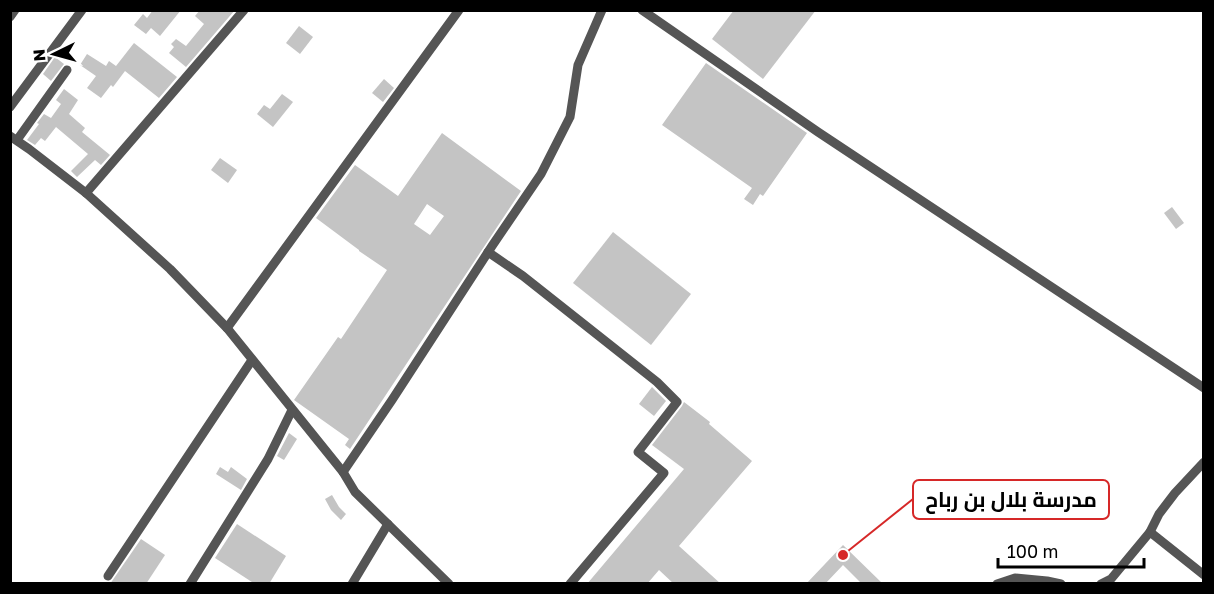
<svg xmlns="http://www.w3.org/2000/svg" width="1214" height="594" font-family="'Golos Text',Cairo,sans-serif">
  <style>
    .building { fill: #c4c4c4; fill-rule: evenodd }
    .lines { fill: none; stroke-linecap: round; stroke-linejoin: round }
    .minor { stroke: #555; stroke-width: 9 }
    .leader { fill: none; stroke: #d62828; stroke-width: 2 }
    .callout-dot { fill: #d62828; stroke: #fff; stroke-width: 2 }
    .callout { fill: #fff; stroke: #d62828; stroke-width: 2 }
    .callout-label { font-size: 21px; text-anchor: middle; font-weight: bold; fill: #000 }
  </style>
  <rect width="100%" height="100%" fill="#fff"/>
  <g class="building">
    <polygon points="153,10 181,10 160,36 151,28 146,34 134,25 143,14 147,18"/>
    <polygon points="200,10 235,10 186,67 169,53 174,47 171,44 176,39 186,46 204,24 195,16"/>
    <polygon points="734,10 816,10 763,79 712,39"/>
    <polygon points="299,26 313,37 300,54 286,43"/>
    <polygon points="134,43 177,77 159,98 125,71 113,87 111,85 101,98 87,88 96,76 80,65 87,54 106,66 109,61 116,66"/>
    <polygon points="55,57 64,64 51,81 43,74"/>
    <polygon points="706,63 807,133 763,196 760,194 753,205 744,199 752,188 662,125"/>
    <polygon points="384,79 394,88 383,102 372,93"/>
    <polygon points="64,89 78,100 69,114 85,128 82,132 110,155 101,165 95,160 77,177 71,171 88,154 56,127 45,141 41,138 35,145 27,140 39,124 37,123 44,114 51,118 61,104 56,100"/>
    <polygon points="282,94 293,102 273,127 257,114 264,105 270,109"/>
    <path d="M442 133 521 191 350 449 345 445 349 439 294 400 338 337 341 339 387 270 359 251V250L316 218 355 165 398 196ZM427 204 444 216 430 235 414 224Z"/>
    <polygon points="220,158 237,170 228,183 211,170"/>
    <polygon points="1172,207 1184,223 1176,229 1164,213"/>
    <polygon points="613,232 691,294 651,345 573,283"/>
    <polygon points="652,387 666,401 654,416 639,404"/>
    <polygon points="684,402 710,422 709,424 752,461 679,546 721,584 674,584 659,570 647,584 587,584 684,469 652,445 682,406"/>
    <polygon points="289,433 297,439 284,460 277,456"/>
    <polygon points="220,467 228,472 231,467 247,479 241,490 216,474"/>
    <polygon points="332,495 339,507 346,514 341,520 331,510 325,499"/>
    <polygon points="237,524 286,556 269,584 255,584 215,558"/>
    <polygon points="141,539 165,555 146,584 110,584"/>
    <polygon points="843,545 883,584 862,584 843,565 825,584 806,584"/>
  </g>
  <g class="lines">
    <g class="minor">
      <polyline points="642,10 818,132 1204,388"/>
      <polyline points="10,17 15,10"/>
      <polyline points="10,107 82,10"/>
      <polyline points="10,136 29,149 86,193 170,269 227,328 343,472 355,492 449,584"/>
      <polyline points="17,140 67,70"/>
      <polyline points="86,193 244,10"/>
      <polyline points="488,252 523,276 657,382 677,402 638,452 664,473 570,584"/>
      <polyline points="227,328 459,10"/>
      <polyline points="343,472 392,400 492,246 541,174 570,117 578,65 602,10"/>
      <polyline points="1150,532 1204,575"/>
      <polyline points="108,576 252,360"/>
      <polyline points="190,584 268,459 292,410"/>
      <polyline points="352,584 388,524"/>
      <polyline points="997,584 1015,578 1047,581 1061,584"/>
      <polyline points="1101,584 1111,579 1150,532 1159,514 1175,493 1204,462"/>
    </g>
  </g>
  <path class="leader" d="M843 555L913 499"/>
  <circle class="callout-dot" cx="843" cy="555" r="6"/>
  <rect class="callout" x="913" y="480" width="196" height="39" rx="6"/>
  <g class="callout-label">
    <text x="1011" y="507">مدرسة بلال بن رباح</text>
  </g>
  <rect width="1214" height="594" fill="none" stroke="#000000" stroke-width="24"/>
  <g transform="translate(54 54) rotate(265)" stroke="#ffffff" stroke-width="4.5" paint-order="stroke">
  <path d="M0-4.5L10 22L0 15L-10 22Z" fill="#000000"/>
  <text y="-9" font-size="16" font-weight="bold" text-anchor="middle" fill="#000000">N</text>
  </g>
  <path d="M998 558v9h146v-9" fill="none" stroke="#000000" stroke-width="3"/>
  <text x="1007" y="558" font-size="18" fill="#000000" stroke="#ffffff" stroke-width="4.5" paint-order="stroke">100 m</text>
</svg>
